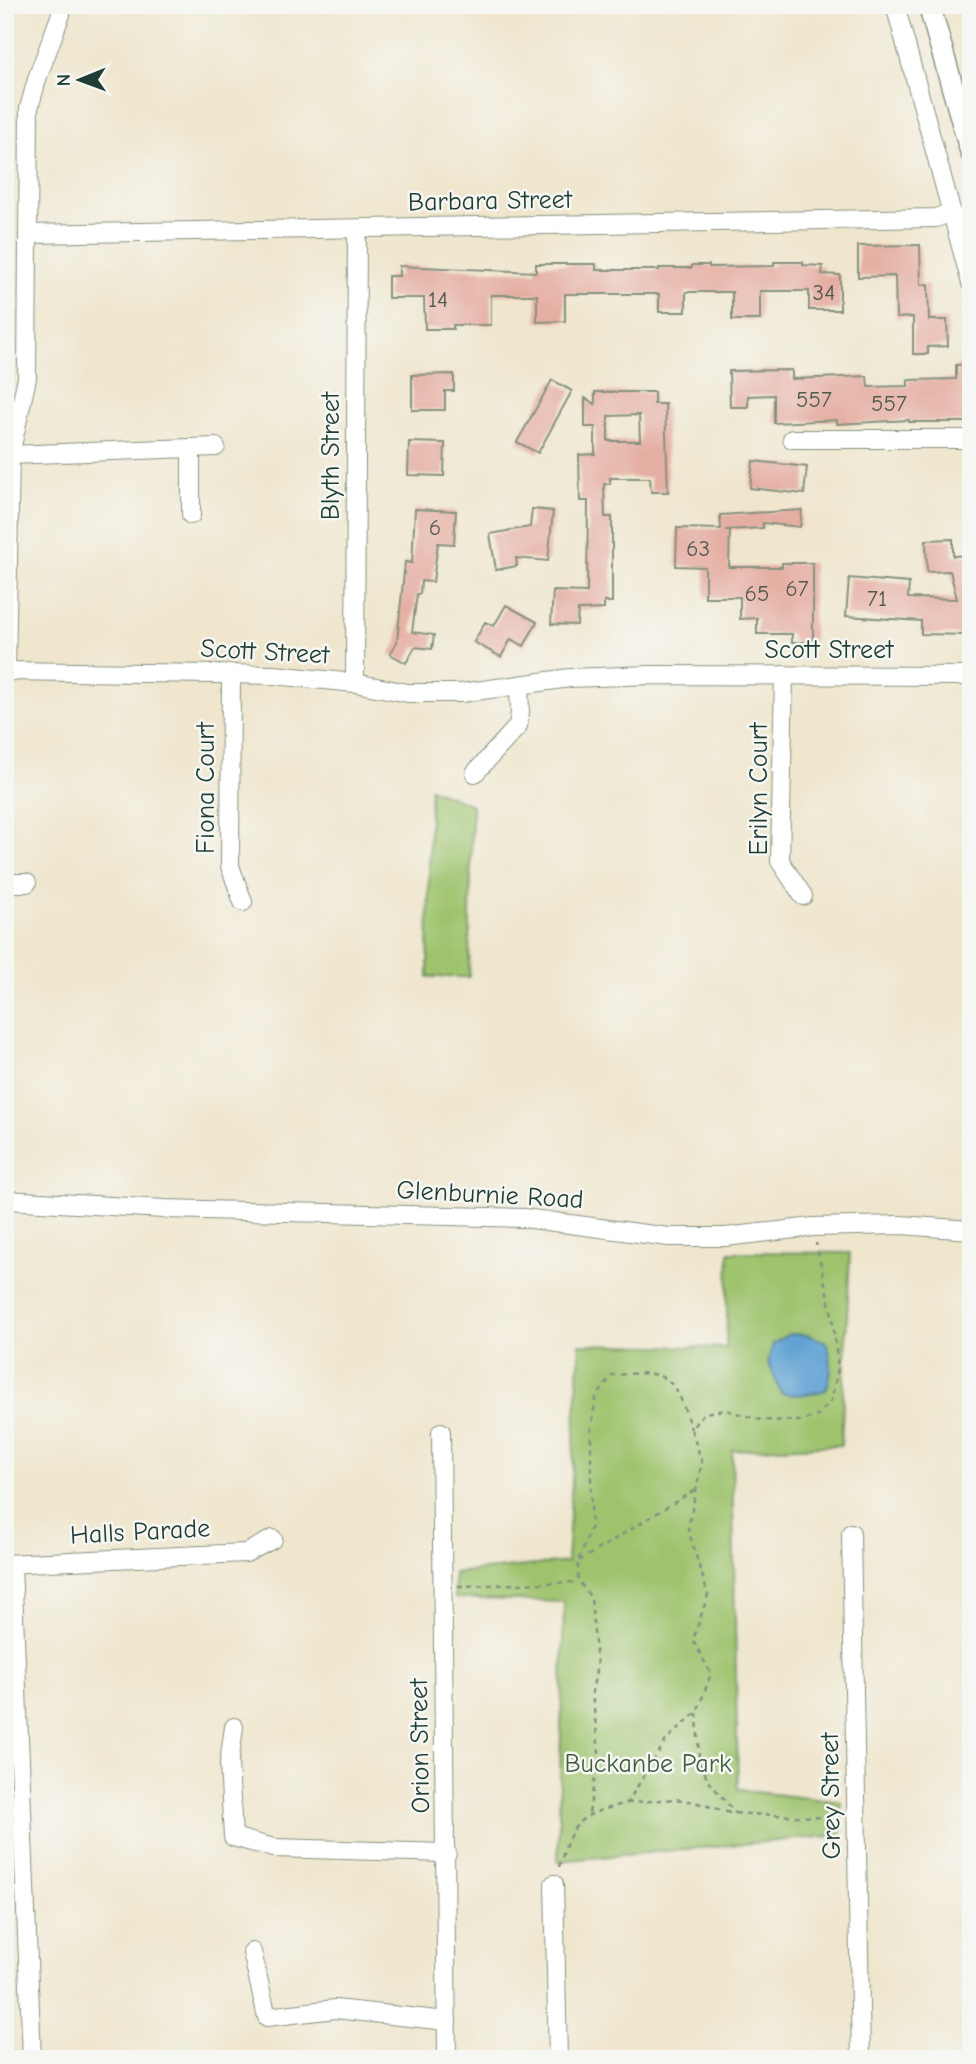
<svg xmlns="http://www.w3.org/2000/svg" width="976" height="2064" font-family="'Comic Neue',sans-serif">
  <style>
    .green { fill: #9ec36d; stroke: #5e8050; stroke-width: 2 }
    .water { fill: #5fa1d3; stroke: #3f6f84; stroke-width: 2 }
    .building { fill: #e5aea2; fill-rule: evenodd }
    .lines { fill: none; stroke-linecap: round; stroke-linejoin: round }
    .minor-casing { stroke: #879280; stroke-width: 20 }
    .major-casing { stroke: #879280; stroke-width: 24 }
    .path { stroke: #879280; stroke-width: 2.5; stroke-dasharray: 5 5; stroke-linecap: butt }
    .minor { stroke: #fff; stroke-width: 18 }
    .major { stroke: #fff; stroke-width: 21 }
    .labels { text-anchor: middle; stroke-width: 5; stroke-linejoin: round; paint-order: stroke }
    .number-label { font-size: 23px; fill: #505950 }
    .street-label { font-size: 26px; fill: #1f3d34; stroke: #f6f6f2 }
    .park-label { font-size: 26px; fill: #3f5e42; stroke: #f6f6f2 }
  </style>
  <rect width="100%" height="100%" fill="#f6f6f2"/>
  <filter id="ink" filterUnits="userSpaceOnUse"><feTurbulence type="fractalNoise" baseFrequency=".0143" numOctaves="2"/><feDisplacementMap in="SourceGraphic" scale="14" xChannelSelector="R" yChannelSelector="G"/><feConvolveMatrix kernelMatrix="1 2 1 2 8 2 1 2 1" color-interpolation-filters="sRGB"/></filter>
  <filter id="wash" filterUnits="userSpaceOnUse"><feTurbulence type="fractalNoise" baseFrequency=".00686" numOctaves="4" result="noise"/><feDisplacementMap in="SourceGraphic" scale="28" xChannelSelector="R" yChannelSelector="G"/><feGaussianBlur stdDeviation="1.57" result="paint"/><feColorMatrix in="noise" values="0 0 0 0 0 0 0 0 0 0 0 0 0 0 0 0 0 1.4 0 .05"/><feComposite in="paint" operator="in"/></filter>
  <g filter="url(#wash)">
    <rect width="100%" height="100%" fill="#efe6cd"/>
    <g class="green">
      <polygon points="430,788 472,805 469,977 428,977"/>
      <polygon points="729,1252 850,1253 841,1445 732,1450 738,1790 841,1802 841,1835 558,1861 564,1602 455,1598 454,1573 567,1562 580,1344 726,1348"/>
    </g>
    <path class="water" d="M789 1334 807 1335 825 1341C833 1357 833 1373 826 1390 810 1394 797 1397 781 1393L768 1362 773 1344Z"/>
    <g id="blocks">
      <g class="building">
        <polygon points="920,245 921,285 928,284 929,320 947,320 948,346 928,347 928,354 913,354 913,317 896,318 895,276 858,277 858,246"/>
        <polygon points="774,262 803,262 803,265 823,266 822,274 840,275 840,310 809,310 809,291 760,291 760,320 732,320 732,292 686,292 686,312 659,312 659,294 565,294 565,321 537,322 537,295 491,295 491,325 453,325 453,329 425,329 424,298 388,298 388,276 399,276 399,266 536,272 536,264 596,264 596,270 659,270 659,268 692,268 692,265 709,265 709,267 774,266"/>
        <polygon points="971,364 971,422 909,422 909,420 837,424 837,420 774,423 774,395 748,396 748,407 730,407 729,371 792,370 792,379 867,376 868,387 908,386 908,380 956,379 956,365"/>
        <polygon points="454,374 454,391 445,391 445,410 412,410 412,375"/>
        <polygon points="552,380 572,391 538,453 517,442"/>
        <path d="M595 392H654V404H665L668 492H651L650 478H610V484H604L605 517H612V602H604V609L578 610 577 625 551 624 553 591 587 592 588 501H580L579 455 595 454V427H585V398L595 404ZM639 415 640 441H608V416Z"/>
        <polygon points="409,442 445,443 444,476 408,475"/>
        <polygon points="753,461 807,467 804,494 750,488"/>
        <polygon points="415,509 456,511 454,544 438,543 433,582 421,581 420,594 417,594 412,632 434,635 432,649 415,647 406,663 390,654 397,642 405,562 412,563"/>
        <polygon points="532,509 553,511 548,561 516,558 517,566 496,570 490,534 530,527"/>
        <polygon points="802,510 800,527 763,523 763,528 725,530 730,530 729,567 782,567 782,563 813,563 813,642 792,642 792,634 757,634 757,618 740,619 740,597 705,597 705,567 676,566 677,528 721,529 720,515"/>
        <polygon points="953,539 953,556 971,555 971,635 921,634 921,621 846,616 849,578 909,583 908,598 957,599 950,571 927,572 926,540"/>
        <polygon points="506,605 537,622 524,646 511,639 501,657 474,642 485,622 494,626"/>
      </g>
    </g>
  </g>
  <g filter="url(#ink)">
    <use href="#blocks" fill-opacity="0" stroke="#879280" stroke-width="2"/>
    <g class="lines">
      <g class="minor-casing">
        <g id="minor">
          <polyline points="895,5 971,283"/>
          <polyline points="28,234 936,218 952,212"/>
          <polyline points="792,439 971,439"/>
          <polyline points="191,448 191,515"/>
          <polyline points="10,455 216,447"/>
          <polyline points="5,671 274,675 355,683 408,693 461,693 570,678 651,675 971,676"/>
          <polyline points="6,671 10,455 27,378 29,108 38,76 61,14 61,5"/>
          <polyline points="231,673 230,866 243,902"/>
          <polyline points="784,675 780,861 803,896"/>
          <polyline points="355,683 357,229"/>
          <polyline points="475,773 518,726 520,712 519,686"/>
          <polyline points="5,883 27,883"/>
          <polyline points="5,1200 164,1209 524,1218 669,1237 725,1237 813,1227 900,1225 971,1230"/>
          <polyline points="441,1432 447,2059"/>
          <polyline points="851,1533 861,2059"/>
          <polyline points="5,1564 246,1553 273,1539"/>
          <polyline points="12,1564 32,2059"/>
          <polyline points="234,1727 229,1763 233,1837 274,1848 447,1853"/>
          <polyline points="554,1884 558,2059"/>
          <polyline points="252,1952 267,2017 335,2009 447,2021"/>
        </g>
      </g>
      <g class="major-casing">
        <polyline id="major" points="929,5 971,152"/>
      </g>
      <g class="path">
        <polyline points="579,1561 698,1488"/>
        <polyline points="458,1586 578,1582"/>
        <polyline points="697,1713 699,1759 708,1780 735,1813"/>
        <polyline points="627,1803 675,1799 695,1802 730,1813 838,1818"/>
        <path d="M589 1813 599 1752 592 1693 597 1665 591 1598 578 1580V1562L591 1527V1427L596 1398 612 1375C625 1375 643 1371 656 1375 680 1381 684 1410 691 1429"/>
        <path d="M559 1867C574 1818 578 1816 627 1803L667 1739 697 1712 711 1674 693 1640 708 1595 688 1529 702 1462 691 1429 704 1413 726 1410 761 1420 799 1421 817 1416 831 1401 838 1368 832 1315 816 1243"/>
      </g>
      <use href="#minor" class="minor"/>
      <use href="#major" class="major"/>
    </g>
  </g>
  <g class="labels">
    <g class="number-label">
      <text x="824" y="300">34</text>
      <text x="438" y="307">14</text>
      <text x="814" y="407">557</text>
      <text x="889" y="411">557</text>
      <text x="435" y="535">6</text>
      <text x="698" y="556">63</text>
      <text x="797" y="596">67</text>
      <text x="757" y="601">65</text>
      <text x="877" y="606">71</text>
    </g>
    <g class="street-label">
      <text transform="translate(490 200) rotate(-1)" y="9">Barbara Street</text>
      <text transform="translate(330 456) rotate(-90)" y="9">Blyth Street</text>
      <text x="829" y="658">Scott Street</text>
      <text transform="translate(265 651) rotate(3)" y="9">Scott Street</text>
      <text transform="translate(205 788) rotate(-90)" y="9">Fiona Court</text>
      <text transform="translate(758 789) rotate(-90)" y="9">Erilyn Court</text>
      <text transform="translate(490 1194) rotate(3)" y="9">Glenburnie Road</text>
      <text transform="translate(140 1531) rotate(-3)" y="9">Halls Parade</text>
      <text transform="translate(419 1746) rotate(-91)" y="9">Orion Street</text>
      <text transform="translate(830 1796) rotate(-91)" y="9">Grey Street</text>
    </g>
    <g class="park-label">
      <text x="648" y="1772">Buckanbe Park</text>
    </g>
  </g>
  <rect width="976" height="2064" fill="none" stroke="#f6f6f2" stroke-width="28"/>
  <g transform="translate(80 80) rotate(269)" stroke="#f6f6f2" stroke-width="5" paint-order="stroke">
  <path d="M0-5L12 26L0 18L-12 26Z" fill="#1f3d34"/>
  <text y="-10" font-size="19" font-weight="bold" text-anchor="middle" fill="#1f3d34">N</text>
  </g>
</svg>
